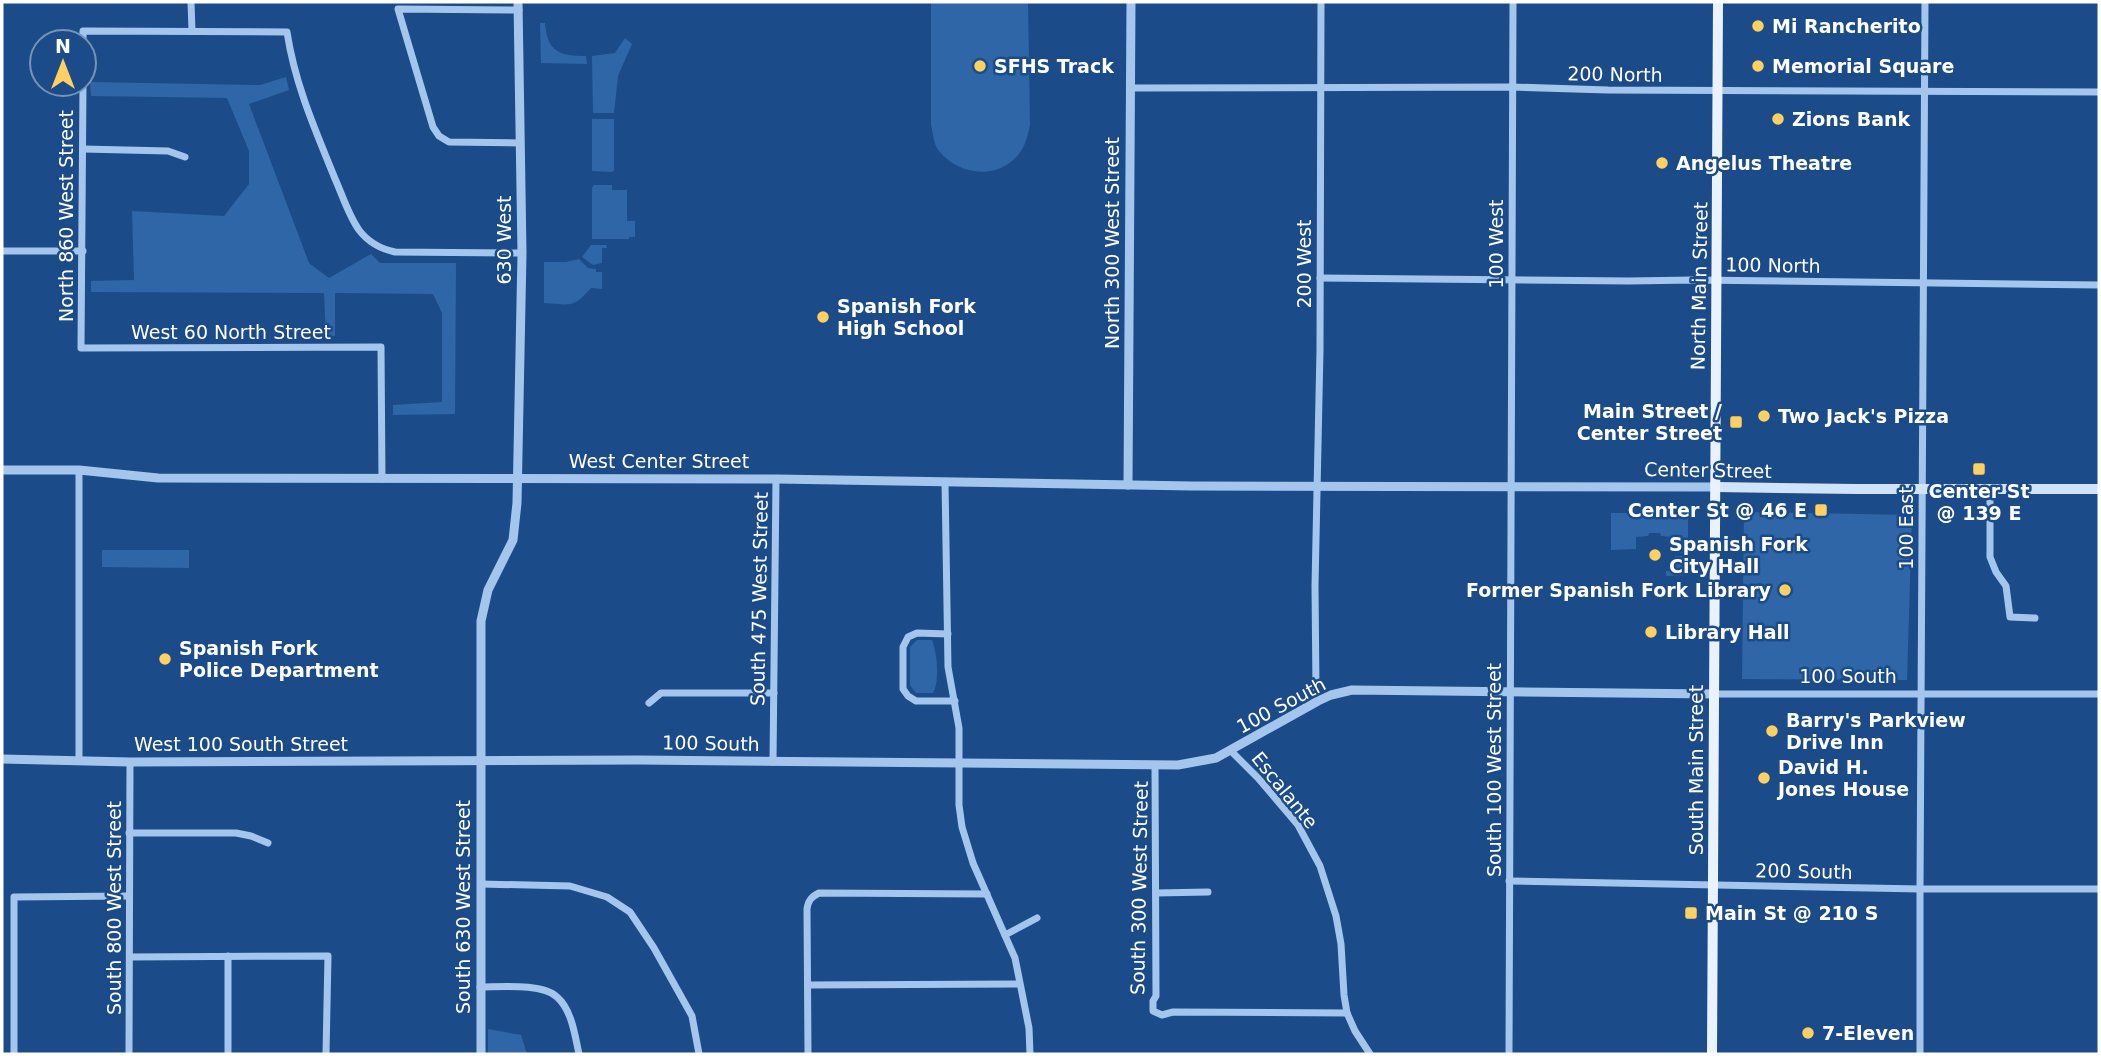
<svg xmlns="http://www.w3.org/2000/svg" width="2101" height="1056" font-family="'DejaVu Sans',sans-serif">
  <style>
    .green { fill: #2e66a7 }
    .lines { fill: none; stroke-linecap: round; stroke-linejoin: round }
    .minor { stroke: #a4c6ed; stroke-width: 7 }
    .tertiary { stroke: #a4c6ed; stroke-width: 9 }
    .secondary { stroke: #d1e3f9; stroke-width: 10 }
    .primary { stroke: #eaf2ff; stroke-width: 10 }
    .poi-dot { fill: #fecf61; stroke: #1b4c89; stroke-width: 2.5 }
    .labels { text-anchor: middle; stroke-width: 5; stroke-linejoin: round; paint-order: stroke }
    .poi-label { font-size: 19px; font-weight: bold; fill: #fff; stroke: #1b4c89; text-anchor: start }
    .street-label { font-size: 19px; fill: #fff; stroke: #1b4c89 }
  </style>
  <rect width="100%" height="100%" fill="#1b4c89"/>
  <g class="green">
    <path d="M931 2H1028L1030 125C1028 134 1026 144 1021 151 1001 180 960 177 939 151 933 144 933 133 931 124Z"/>
    <path d="M540 23H545C547 52 560 56 586 56L587 64 541 63Z"/>
    <polygon points="625,38 632,44 618,76 614,113 593,113 592,56 615,53"/>
    <polygon points="286,77 289,90 249,104 309,263 329,278 371,254 380,263 456,263 455,414 393,415 393,405 442,402 442,313 433,294 335,293 335,336 326,336 324,293 91,292 91,281 134,280 132,211 224,216 249,184 249,151 227,98 91,96 90,82 260,85"/>
    <polygon points="592,119 614,119 614,170 612,172 592,171"/>
    <polygon points="594,185 612,185 612,190 627,190 627,221 635,221 635,237 629,237 629,239 592,239 592,188"/>
    <polygon points="591,245 606,245 607,248 602,248 602,263 593,265 582,257"/>
    <path d="M579 259 588 268 596 269V272H602V289L591 288C572 310 569 304 544 303V262H566Z"/>
    <polygon points="1744,512 1912,515 1907,680 1742,679"/>
    <polygon points="1611,513 1685,513 1688,515 1688,553 1675,553 1675,549 1672,549 1672,537 1661,536 1660,533 1649,533 1648,536 1636,537 1636,549 1611,550"/>
    <polygon points="102,550 189,550 189,568 102,567"/>
    <polygon points="1675,556 1688,556 1688,575 1666,576 1666,571 1672,571 1672,559 1675,559"/>
    <path d="M917 640H932C937 653 940 680 933 693H916L910 685V647Z"/>
    <polygon points="488,1029 521,1035 527,1054 488,1054"/>
  </g>
  <g class="lines">
    <g class="minor">
      <polyline points="191,2 192,31"/>
      <polyline points="519,10 398,9 433,127 439,136 449,142 520,143"/>
      <path d="M83 42V31L287 32C295 85 316 132 336 181 343 197 349 216 359 230 368 242 381 249 395 252L522 253"/>
      <polyline points="83,84 81,348 381,347 382,479"/>
      <polyline points="1131,88 1512,87 1608,90 2099,92"/>
      <polyline points="83,149 168,151 185,157"/>
      <polyline points="2,251 83,251"/>
      <polyline points="1320,278 1629,281 1693,280 2099,285"/>
      <polyline points="79,470 79,761"/>
      <polyline points="945,482 948,667 959,728 959,805 962,827 973,863 1015,958 1029,1028 1030,1054"/>
      <polyline points="1990,488 1990,557 1996,572 2006,586 2010,617 2035,618"/>
      <polyline points="948,634 917,633 908,637 903,647 903,689 908,696 916,701 955,701"/>
      <polyline points="1714,694 2099,694"/>
      <polyline points="1318,701 1316,690 1315,586 1320,350 1321,2"/>
      <polyline points="649,703 661,693 774,693"/>
      <polyline points="1231,751 1258,778 1298,825 1320,866 1336,916 1341,944 1344,995 1347,1013 1355,1031 1370,1054"/>
      <polyline points="773,762 776,479"/>
      <polyline points="1155,766 1156,996 1153,1001 1153,1011 1162,1015 1173,1012 1347,1013"/>
      <polyline points="129,833 236,833 251,836 268,843"/>
      <polyline points="1509,881 1920,889 2099,889"/>
      <polyline points="481,884 570,886 607,897 630,912 654,948 692,1016 699,1054"/>
      <polyline points="1156,893 1208,892"/>
      <polyline points="1005,935 1037,918"/>
      <polyline points="130,957 328,956 326,1054"/>
      <polyline points="808,985 1019,984"/>
      <path d="M480 987C500 987 543 983 557 997 572 1010 575 1036 579 1054"/>
      <polyline points="14,1054 14,897 129,896"/>
      <polyline points="129,1054 130,762"/>
      <polyline points="228,1054 228,956"/>
      <path d="M808 1054 807 909C808 901 811 897 819 893L987 894"/>
      <polyline points="1509,1054 1513,2"/>
      <polyline points="1920,1054 1920,889 1925,2"/>
    </g>
    <g class="tertiary">
      <polyline points="2,470 79,470 158,478 776,479 1192,486 1716,487"/>
      <polyline points="1128,485 1131,2"/>
      <polyline points="2,759 130,762 639,760 1178,765 1216,758 1318,701 1331,695 1352,690 1714,694"/>
      <polyline points="481,1054 481,621 488,590 513,540 517,503 522,253 518,2"/>
    </g>
    <polyline class="secondary" points="1716,487 1857,489 2099,489"/>
    <polyline class="primary" points="1712,1054 1718,2"/>
  </g>
  <g class="poi-dot">
    <circle cx="1758" cy="26" r="7"/>
    <circle cx="980" cy="66" r="7"/>
    <circle cx="1758" cy="66" r="7"/>
    <circle cx="1778" cy="119" r="7"/>
    <circle cx="1662" cy="163" r="7"/>
    <circle cx="823" cy="317" r="7"/>
    <circle cx="1764" cy="416" r="7"/>
    <rect x="1729" y="415" width="14" height="14" rx="3.5"/>
    <rect x="1972" y="462" width="14" height="14" rx="3.5"/>
    <rect x="1814" y="503" width="14" height="14" rx="3.5"/>
    <circle cx="1655" cy="555" r="7"/>
    <circle cx="1785" cy="590" r="7"/>
    <circle cx="1651" cy="632" r="7"/>
    <circle cx="165" cy="659" r="7"/>
    <circle cx="1772" cy="731" r="7"/>
    <circle cx="1764" cy="778" r="7"/>
    <rect x="1684" y="906" width="14" height="14" rx="3.5"/>
    <circle cx="1808" cy="1033" r="7"/>
  </g>
  <g class="labels">
    <g class="poi-label">
      <text x="1772" y="33">Mi Rancherito</text>
      <text x="994" y="73">SFHS Track</text>
      <text x="1772" y="73">Memorial Square</text>
      <text x="1792" y="126">Zions Bank</text>
      <text x="1676" y="170">Angelus Theatre</text>
      <text x="837" y="313">Spanish Fork<tspan x="837" dy="22">High School</tspan></text>
      <text x="1722" y="418" text-anchor="end">Main Street /<tspan x="1722" dy="22">Center Street</tspan></text>
      <text x="1778" y="423">Two Jack's Pizza</text>
      <text x="1979" y="498" text-anchor="middle">Center St<tspan x="1979" dy="22">@ 139 E</tspan></text>
      <text x="1807" y="517" text-anchor="end">Center St @ 46 E</text>
      <text x="1669" y="551">Spanish Fork<tspan x="1669" dy="22">City Hall</tspan></text>
      <text x="1771" y="597" text-anchor="end">Former Spanish Fork Library</text>
      <text x="1665" y="639">Library Hall</text>
      <text x="179" y="655">Spanish Fork<tspan x="179" dy="22">Police Department</tspan></text>
      <text x="1786" y="727">Barry's Parkview<tspan x="1786" dy="22">Drive Inn</tspan></text>
      <text x="1778" y="774">David H.<tspan x="1778" dy="22">Jones House</tspan></text>
      <text x="1705" y="920">Main St @ 210 S</text>
      <text x="1822" y="1040">7-Eleven</text>
    </g>
    <g class="street-label">
      <text transform="translate(1615 74) rotate(1)" y="7">200 North</text>
      <text transform="translate(66 216) rotate(-90)" y="7">North 860 West Street</text>
      <text transform="translate(504 240) rotate(-90)" y="7">630 West</text>
      <text transform="translate(1112 243) rotate(-90)" y="7">North 300 West Street</text>
      <text transform="translate(1496 244) rotate(-90)" y="7">100 West</text>
      <text transform="translate(1304 264) rotate(-90)" y="7">200 West</text>
      <text transform="translate(1773 265) rotate(1)" y="7">100 North</text>
      <text transform="translate(1699 286) rotate(-89)" y="7">North Main Street</text>
      <text x="231" y="339">West 60 North Street</text>
      <text x="659" y="468">West Center Street</text>
      <text transform="translate(1708 470) rotate(1)" y="7">Center Street</text>
      <text transform="translate(1906 528) rotate(-90)" y="7">100 East</text>
      <text transform="translate(759 599) rotate(-89)" y="7">South 475 West Street</text>
      <text x="1848" y="683">100 South</text>
      <text transform="translate(1281 705) rotate(-28)" y="7">100 South</text>
      <text transform="translate(711 743) rotate(1)" y="7">100 South</text>
      <text x="241" y="751">West 100 South Street</text>
      <text transform="translate(1494 770) rotate(-90)" y="7">South 100 West Street</text>
      <text transform="translate(1696 770) rotate(-90)" y="7">South Main Street</text>
      <text transform="translate(1285 790) rotate(51)" y="7">Escalante</text>
      <text transform="translate(1804 871) rotate(1)" y="7">200 South</text>
      <text transform="translate(1139 888) rotate(-89)" y="7">South 300 West Street</text>
      <text transform="translate(463 907) rotate(-90)" y="7">South 630 West Street</text>
      <text transform="translate(114 908) rotate(-90)" y="7">South 800 West Street</text>
    </g>
  </g>
  <rect width="2101" height="1056" fill="none" stroke="#ffffff" stroke-width="7"/>
  <g transform="translate(63 63)"><circle r="33" fill="#1b4c89" stroke="#7694b8" stroke-width="2"/>
  <path d="M0-5L12 26L0 18L-12 26Z" fill="#fecf61"/>
  <text y="-10" font-size="19" font-weight="bold" text-anchor="middle" fill="#ffffff">N</text>
  </g>
</svg>
